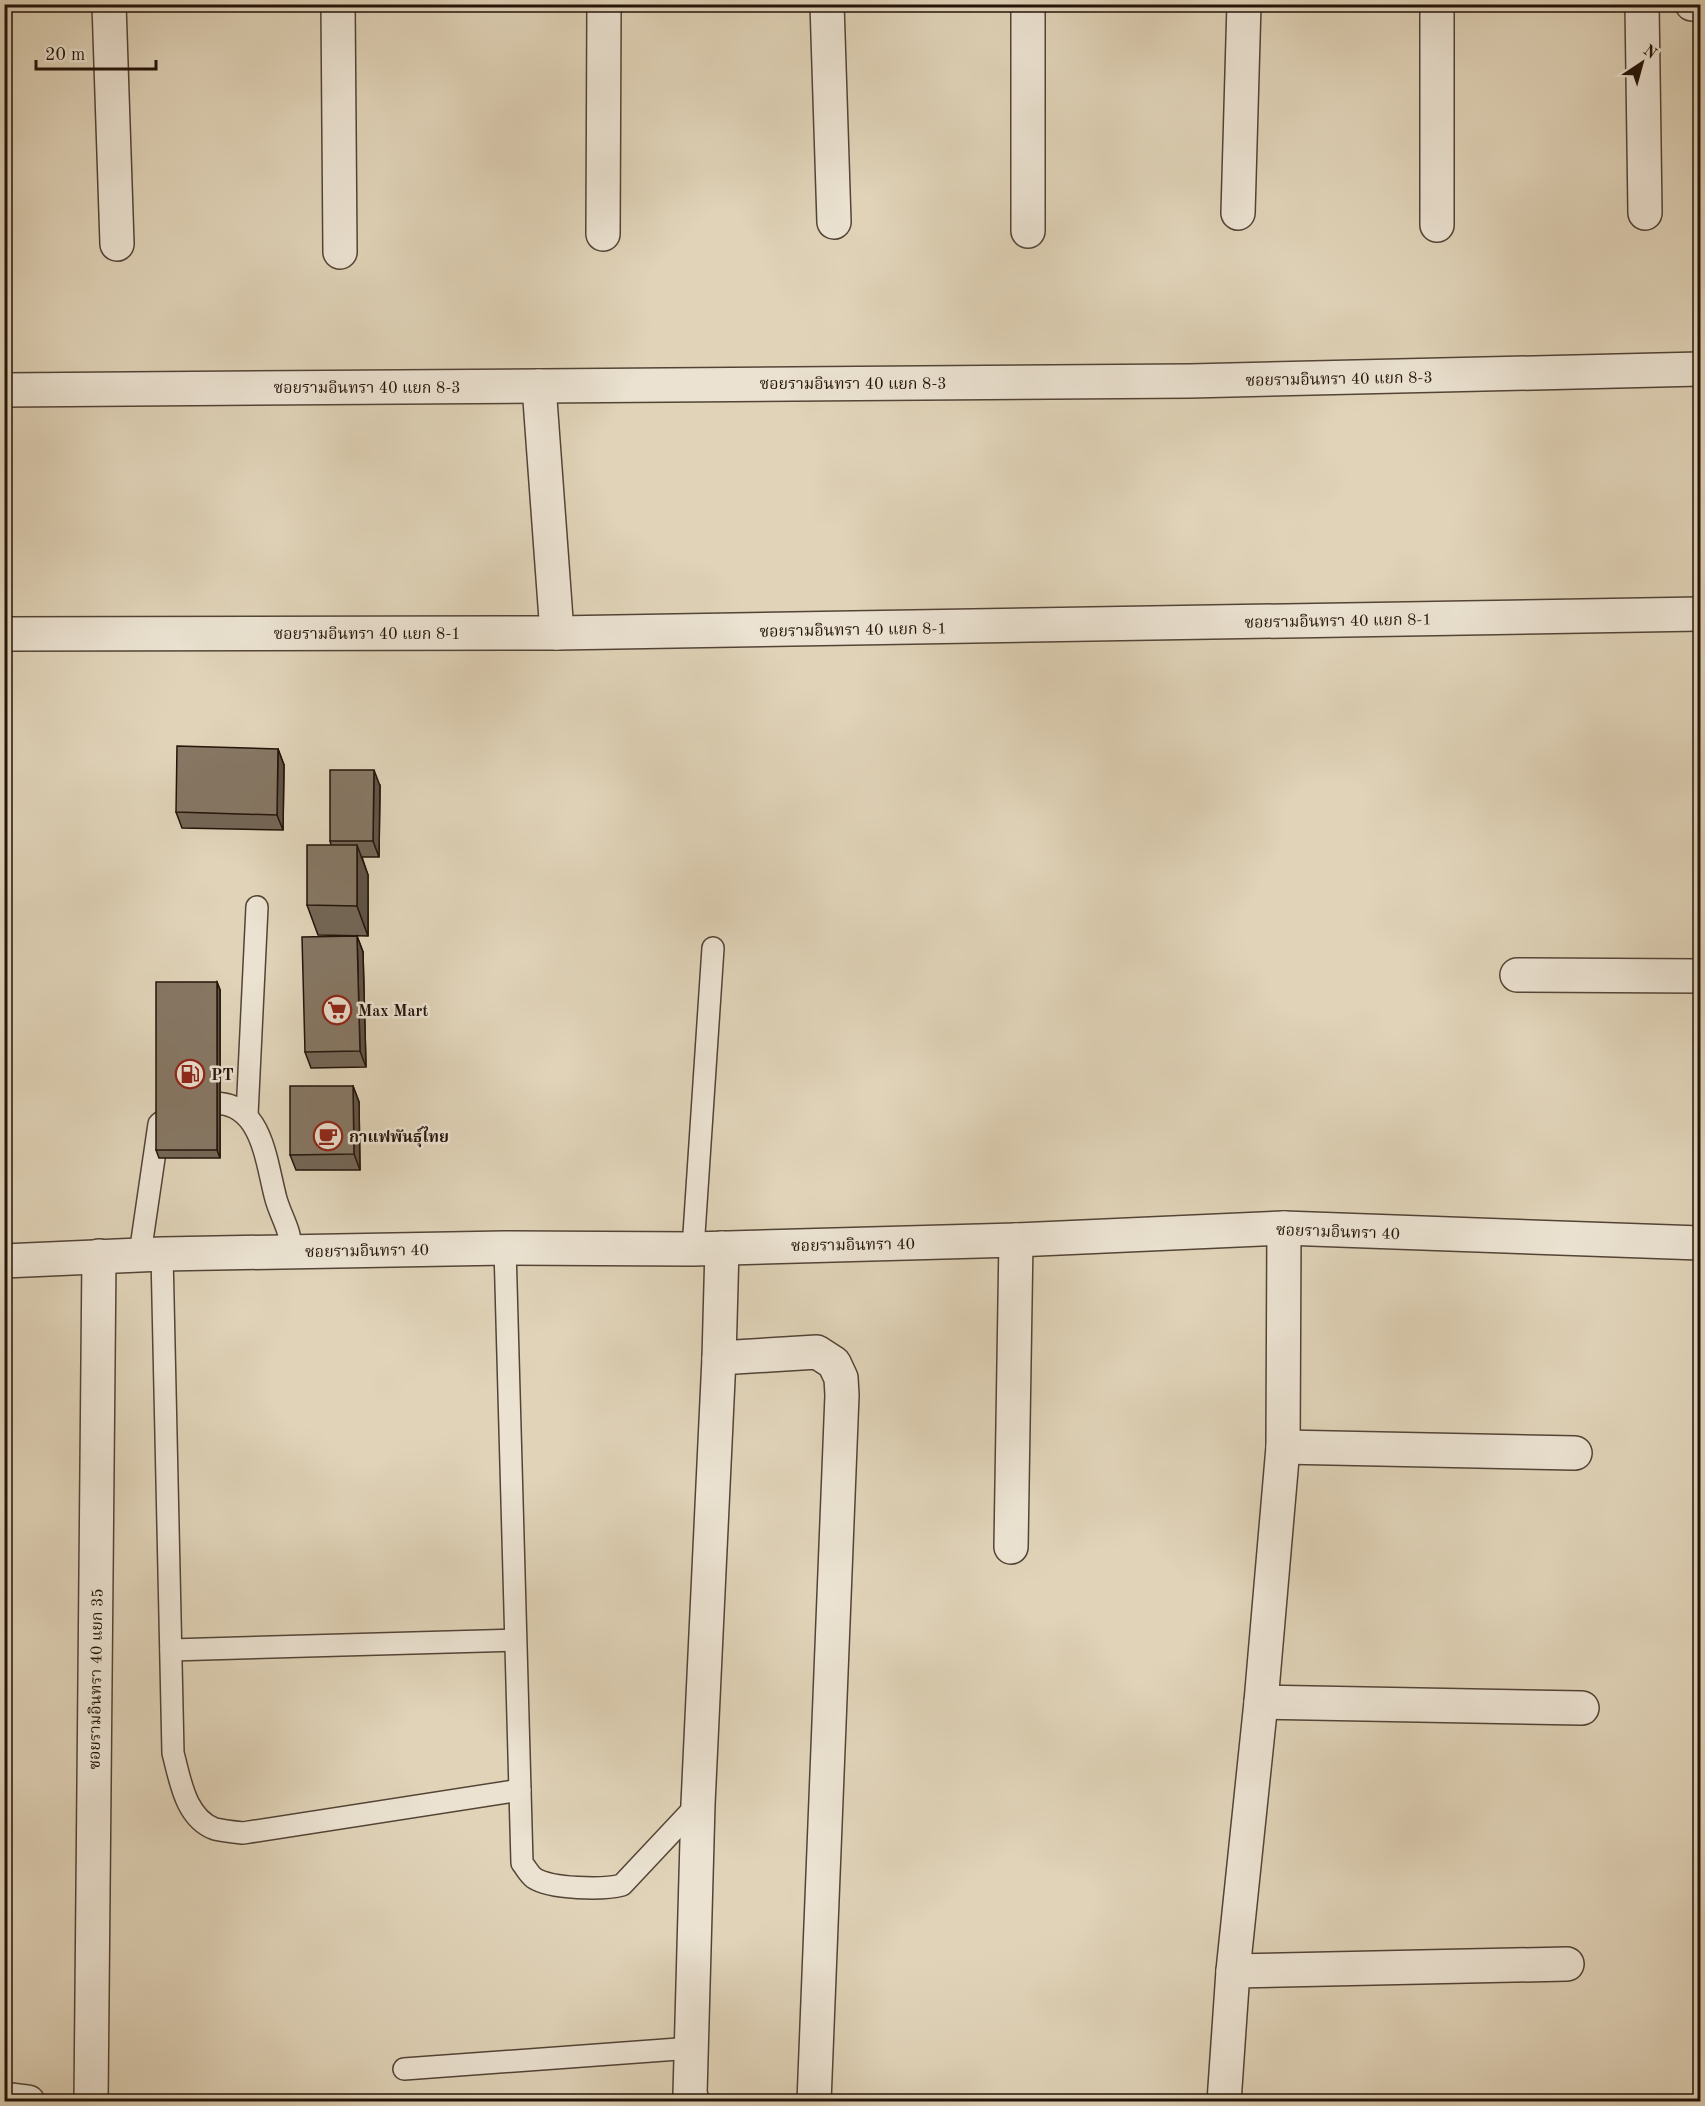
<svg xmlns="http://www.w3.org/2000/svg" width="1705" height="2106" font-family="'Old Standard TT','Noto Serif Thai',serif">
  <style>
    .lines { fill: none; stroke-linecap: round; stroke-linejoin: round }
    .service-casing { stroke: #534436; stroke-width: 24 }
    .minor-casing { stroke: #534436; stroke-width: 36 }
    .tertiary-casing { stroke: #534436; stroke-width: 36 }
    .service { stroke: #ebe2d1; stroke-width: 21 }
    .minor { stroke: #ebe2d1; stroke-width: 33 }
    .tertiary { stroke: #ebe2d1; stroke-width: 33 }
    .wall { fill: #736656; stroke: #24140a; stroke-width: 1.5 }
    .shaded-wall { fill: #5e5346; stroke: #24140a; stroke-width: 1.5 }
    .building { fill: #867764; stroke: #24140a; stroke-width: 1.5 }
    .labels { text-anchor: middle; stroke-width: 5; stroke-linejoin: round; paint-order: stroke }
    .street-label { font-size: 16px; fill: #24140a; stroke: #ebe2d1 }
    .poi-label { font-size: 16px; font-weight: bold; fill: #24140a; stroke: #ebe2d1; text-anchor: start }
  </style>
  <rect width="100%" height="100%" fill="#e0d3b8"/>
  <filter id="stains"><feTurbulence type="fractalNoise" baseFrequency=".00333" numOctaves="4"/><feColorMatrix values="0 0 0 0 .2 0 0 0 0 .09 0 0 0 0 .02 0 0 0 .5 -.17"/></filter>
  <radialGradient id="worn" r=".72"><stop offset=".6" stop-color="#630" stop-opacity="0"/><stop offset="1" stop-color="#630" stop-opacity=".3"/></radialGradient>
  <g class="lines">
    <g class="service-casing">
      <g id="service">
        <polyline points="247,1115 257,907"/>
        <path d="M505 1248 522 1863C526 1868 529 1874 534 1878 551 1889 603 1890 622 1885L698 1804"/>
        <polyline points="693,1249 713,948"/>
        <path d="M140 1254 159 1124C172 1113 188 1106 205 1104 262 1096 265 1158 276 1199 281 1217 292 1232 291 1252"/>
        <path d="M162 1254 173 1753C180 1779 185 1818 215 1829 224 1831 234 1832 243 1833L520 1790"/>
        <polyline points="171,1650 515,1640"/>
        <polyline points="404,2069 692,2048"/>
      </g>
    </g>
    <g class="minor-casing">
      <g id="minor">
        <polyline points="109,4 117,244"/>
        <polyline points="338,4 340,252"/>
        <polyline points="827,4 834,222"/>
        <polyline points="1028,4 1028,231"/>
        <polyline points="1642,4 1645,213"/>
        <polyline points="1692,4 1700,5"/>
        <polyline points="1238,213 1244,4"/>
        <polyline points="1437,225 1437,4"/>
        <polyline points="603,234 604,4"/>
        <polyline points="539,386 557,633"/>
        <polyline points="4,390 1190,381 1700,369"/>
        <polyline points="4,634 557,633 1700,614"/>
        <polyline points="1517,975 1700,976"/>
        <polyline points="719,1358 817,1352 834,1363 841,1378 842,1395 814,2102"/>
        <polyline points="1283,1447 1575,1453"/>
        <polyline points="1011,1547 1016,1240"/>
        <polyline points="1261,1702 1582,1708"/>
        <polyline points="1233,1971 1567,1964"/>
        <polyline points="4,2099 28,2102"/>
        <polyline points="91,2102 99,1256"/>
        <polyline points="693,2102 690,2094 698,1804 719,1358 722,1248"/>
        <polyline points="1224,2102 1233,1971 1261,1702 1283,1447 1284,1228"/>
      </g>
    </g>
    <g class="tertiary-casing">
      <polyline id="tertiary" points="4,1261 162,1254 505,1248 693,1249 1016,1240 1284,1228 1700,1243"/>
    </g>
    <use href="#service" class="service"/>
    <use href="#minor" class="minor"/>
    <use href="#tertiary" class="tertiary"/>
  </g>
  <g class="wall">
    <polygon points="278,749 284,765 283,830 182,828 176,812"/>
    <polygon points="380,786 379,857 362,857 368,875 368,936 318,935 307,905 331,845 330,841"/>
    <polygon points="357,936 363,952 366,1067 311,1068 305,1052"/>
    <polygon points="217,982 220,990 220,1158 159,1158 156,1150"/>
    <polygon points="353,1086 359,1102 360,1170 296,1170 290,1155"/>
  </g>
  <g class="shaded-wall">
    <polygon points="278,749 284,765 283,830 277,815"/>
    <polygon points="374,770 380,786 379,857 373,841"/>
    <polygon points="357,845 368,875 368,936 357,906"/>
    <polygon points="357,936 363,952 366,1067 360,1051"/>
    <polygon points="217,982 220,990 220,1158 217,1150"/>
    <polygon points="353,1086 359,1102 360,1170 354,1154"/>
  </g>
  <g class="building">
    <polygon points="177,746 278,749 277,815 176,812"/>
    <polygon points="330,770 374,770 373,841 330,841"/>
    <polygon points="307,845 357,845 357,906 307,905"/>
    <polygon points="357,936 360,1051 305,1052 302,937"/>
    <rect x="156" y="982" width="61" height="168"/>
    <polygon points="290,1086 353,1086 354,1154 290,1155"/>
  </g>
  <defs>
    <g id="supermarket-ring" transform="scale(1.5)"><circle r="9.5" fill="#ebe2d1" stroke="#8f2418" stroke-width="1.5"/><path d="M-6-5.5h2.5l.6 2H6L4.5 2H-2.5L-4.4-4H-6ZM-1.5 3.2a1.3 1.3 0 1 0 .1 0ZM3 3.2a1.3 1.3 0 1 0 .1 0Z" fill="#8f2418"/></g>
    <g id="fuel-ring" transform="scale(1.5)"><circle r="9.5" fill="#ebe2d1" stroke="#8f2418" stroke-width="1.5"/><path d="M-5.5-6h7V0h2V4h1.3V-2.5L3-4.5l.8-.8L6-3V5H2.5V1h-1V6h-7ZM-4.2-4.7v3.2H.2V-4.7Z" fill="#8f2418"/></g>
    <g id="cafe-ring" transform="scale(1.5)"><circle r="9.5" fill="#ebe2d1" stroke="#8f2418" stroke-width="1.5"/><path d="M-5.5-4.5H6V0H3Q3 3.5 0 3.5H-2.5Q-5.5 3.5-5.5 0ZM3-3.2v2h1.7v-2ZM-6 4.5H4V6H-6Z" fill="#8f2418"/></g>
  </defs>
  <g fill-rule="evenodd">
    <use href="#supermarket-ring" x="337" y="1010"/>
    <use href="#fuel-ring" x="190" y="1074"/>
    <use href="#cafe-ring" x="328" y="1136"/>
  </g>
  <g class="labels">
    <g class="street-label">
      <text transform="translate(1339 378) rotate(-1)" y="6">ซอยรามอินทรา 40 แยก 8-3</text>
      <text x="853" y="389">ซอยรามอินทรา 40 แยก 8-3</text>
      <text x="367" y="393">ซอยรามอินทรา 40 แยก 8-3</text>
      <text transform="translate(1338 620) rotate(-1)" y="6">ซอยรามอินทรา 40 แยก 8-1</text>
      <text transform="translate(853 629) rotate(-1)" y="6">ซอยรามอินทรา 40 แยก 8-1</text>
      <text x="367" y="639">ซอยรามอินทรา 40 แยก 8-1</text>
      <text transform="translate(1338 1231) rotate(2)" y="6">ซอยรามอินทรา 40</text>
      <text transform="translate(853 1244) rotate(-1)" y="6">ซอยรามอินทรา 40</text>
      <text transform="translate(367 1250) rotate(-1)" y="6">ซอยรามอินทรา 40</text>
      <text transform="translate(95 1679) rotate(-89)" y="6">ซอยรามอินทรา 40 แยก 35</text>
    </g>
    <g class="poi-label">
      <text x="358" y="1016">Max Mart</text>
      <text x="211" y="1080">PT</text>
      <text x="349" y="1142">กาแฟพันธุ์ไทย</text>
    </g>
  </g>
  <rect width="1705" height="2106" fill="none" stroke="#e0d3b8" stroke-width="24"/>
  <rect x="6" y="6" width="1693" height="2094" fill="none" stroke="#24140a" stroke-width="3"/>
  <rect x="12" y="12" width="1681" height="2082" fill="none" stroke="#24140a" stroke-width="1.5"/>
  <g transform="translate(1642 63) rotate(36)" stroke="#ebe2d1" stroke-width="4.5" paint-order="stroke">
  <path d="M0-4.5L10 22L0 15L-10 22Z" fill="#24140a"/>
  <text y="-9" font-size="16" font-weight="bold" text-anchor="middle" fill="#24140a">N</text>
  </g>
  <path d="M36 60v9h120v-9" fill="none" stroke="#24140a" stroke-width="3"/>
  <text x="45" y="60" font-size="18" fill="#24140a" stroke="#ebe2d1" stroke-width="4.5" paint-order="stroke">20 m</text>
  <rect width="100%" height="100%" filter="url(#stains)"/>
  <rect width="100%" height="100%" fill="url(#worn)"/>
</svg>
